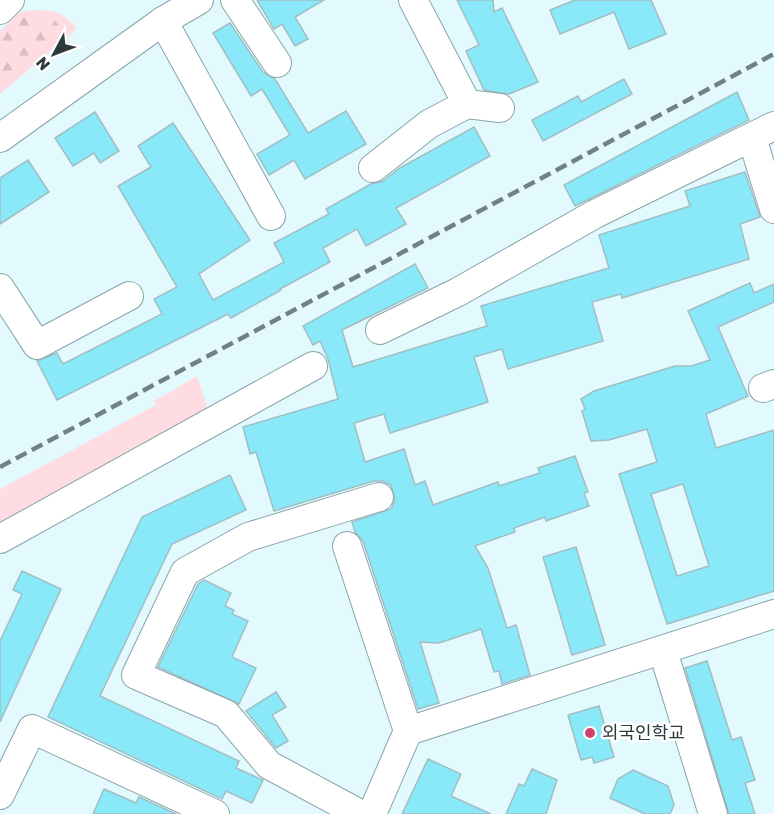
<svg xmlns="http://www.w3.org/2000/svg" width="774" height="814" font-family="Rubik,'Noto Sans KR',sans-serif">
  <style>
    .green { fill: #fedce1 }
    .forest { fill: url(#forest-firs) }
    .building { fill: #89e9f9; stroke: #a1bec3; stroke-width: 1.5; fill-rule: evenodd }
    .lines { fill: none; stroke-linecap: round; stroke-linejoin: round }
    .minor-casing { stroke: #89a5aa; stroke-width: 30 }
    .minor { stroke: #fff; stroke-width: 28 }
    .rail { stroke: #718285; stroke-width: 4.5; stroke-dasharray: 12 6; stroke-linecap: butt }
    .poi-dot { fill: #d1426a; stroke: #fff; stroke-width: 2 }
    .labels { text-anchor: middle; stroke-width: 5; stroke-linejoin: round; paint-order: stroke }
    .poi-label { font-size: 18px; fill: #2d393b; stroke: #fff; text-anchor: start }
  </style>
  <defs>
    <pattern id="forest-firs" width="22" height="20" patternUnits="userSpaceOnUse" patternTransform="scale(1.5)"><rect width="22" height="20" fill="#fedce1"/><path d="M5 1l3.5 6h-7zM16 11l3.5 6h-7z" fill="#dabec2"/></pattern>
  </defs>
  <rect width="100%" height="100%" fill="#e2fafe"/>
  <g class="green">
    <path d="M37 10C56 10 66 14 77 29L60 43 61 28Z"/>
    <polygon points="197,376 211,418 0,531 0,489 156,405 154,401"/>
  </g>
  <polygon class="forest" points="37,10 52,17 61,28 60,43 0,94 0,31 20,12"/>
  <g class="building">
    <polygon points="257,0 324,0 295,17 308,39 295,46 282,24 274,29"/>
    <polygon points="457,0 493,0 494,12 502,8 538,82 509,94 484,90 466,51 479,45"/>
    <polygon points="575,0 651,0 666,34 629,49 614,12 560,34 550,10"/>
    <polygon points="230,23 263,72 275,79 308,133 346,111 366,144 305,179 294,160 269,175 257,154 290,135 262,89 251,96 213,33"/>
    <polygon points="624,79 632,94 543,141 532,120 578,96 581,102"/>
    <polygon points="737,92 749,120 575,206 564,185"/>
    <polygon points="95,112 119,151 100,163 94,153 73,166 55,138"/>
    <polygon points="173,123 250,240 199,274 213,300 284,262 274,243 329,214 326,209 371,184 383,181 400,168 474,127 490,156 396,208 406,224 366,246 357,229 323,248 330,262 280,289 281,290 231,318 228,314 57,400 37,361 57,353 63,364 162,314 154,299 177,287 118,186 151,167 138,146"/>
    <polygon points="28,160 49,192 0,224 0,178"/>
    <polygon points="745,172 760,217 740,224 749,259 622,298 621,294 592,302 603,341 508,369 502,349 474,357 488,402 390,433 384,414 354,423 365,462 404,449 415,485 425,481 433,505 498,482 499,486 540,473 538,468 575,456 588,492 584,493 589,506 546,521 545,517 514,528 515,532 475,546 488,568 507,628 516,625 530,675 502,684 499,671 494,672 481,629 439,643 420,642 439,703 418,709 363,541 355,532 352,522 391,509 395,500 391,485 383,481 374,481 274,511 256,452 250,454 243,427 338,399 328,359 320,341 313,345 303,326 415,264 428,288 342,330 353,367 487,326 481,306 609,268 599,235 690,206 685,191"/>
    <path d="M750 283 754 293 774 284V302L718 327 748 396 706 414 716 448 774 430V591L667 624 619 474 657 462 647 429 609 440 591 441 582 411 585 409 581 399 594 391 675 366H691L710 360 688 311ZM683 484 709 566 677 576 651 494Z"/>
    <polygon points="230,475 246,510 172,544 100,696 239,761 236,768 263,780 252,803 226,791 222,799 48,717 142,517"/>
    <polygon points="576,547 605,645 572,655 543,557"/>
    <polygon points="22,571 61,589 0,722 0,641 22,594 13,590"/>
    <polygon points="204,580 231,593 225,606 234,610 232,614 248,621 232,657 256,668 239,704 158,667 198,584"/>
    <polygon points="707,661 732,740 741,737 755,780 745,783 755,814 729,814 685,668"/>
    <polygon points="276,692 286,707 272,715 288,741 276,748 246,711"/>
    <polygon points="599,706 614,757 594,763 592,757 581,760 568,715"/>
    <polygon points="428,759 461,774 451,796 491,814 402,814"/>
    <polygon points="532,769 557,780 546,814 506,814 519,784 524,786"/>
    <polygon points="633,770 668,786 674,805 670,814 645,814 610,798 618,779"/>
    <polygon points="104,789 136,803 139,797 176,814 93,814"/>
  </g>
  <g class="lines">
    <g class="minor-casing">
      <g id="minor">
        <polyline points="235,0 277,63"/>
        <polyline points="413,0 467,104 500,108"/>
        <polyline points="0,10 10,0"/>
        <polyline points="163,21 271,216"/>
        <polyline points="0,138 163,21 199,0"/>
        <polyline points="752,138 774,209"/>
        <polyline points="373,168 429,124 467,104"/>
        <polyline points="0,288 37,345 129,296"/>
        <polyline points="380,330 458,292 595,214 774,126"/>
        <polyline points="763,388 774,384"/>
        <polyline points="0,539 313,366"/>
        <polyline points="347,546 408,731"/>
        <polyline points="663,651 713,814"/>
        <polyline points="0,795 32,729 215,814"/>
        <polyline points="360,814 269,765 226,714 136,675 185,572 248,537 379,497"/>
        <polyline points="372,814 408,731 774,614"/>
      </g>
    </g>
    <use href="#minor" class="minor"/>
    <polyline class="rail" points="0,467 774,54"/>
  </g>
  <circle class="poi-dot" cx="590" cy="733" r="6"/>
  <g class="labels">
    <g class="poi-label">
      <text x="602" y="739">외국인학교</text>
    </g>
  </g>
  <g transform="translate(54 54) rotate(229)" stroke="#ffffff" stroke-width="4.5" paint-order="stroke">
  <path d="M0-4.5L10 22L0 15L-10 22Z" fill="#2d393b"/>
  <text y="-9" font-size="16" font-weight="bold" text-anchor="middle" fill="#2d393b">N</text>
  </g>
</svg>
